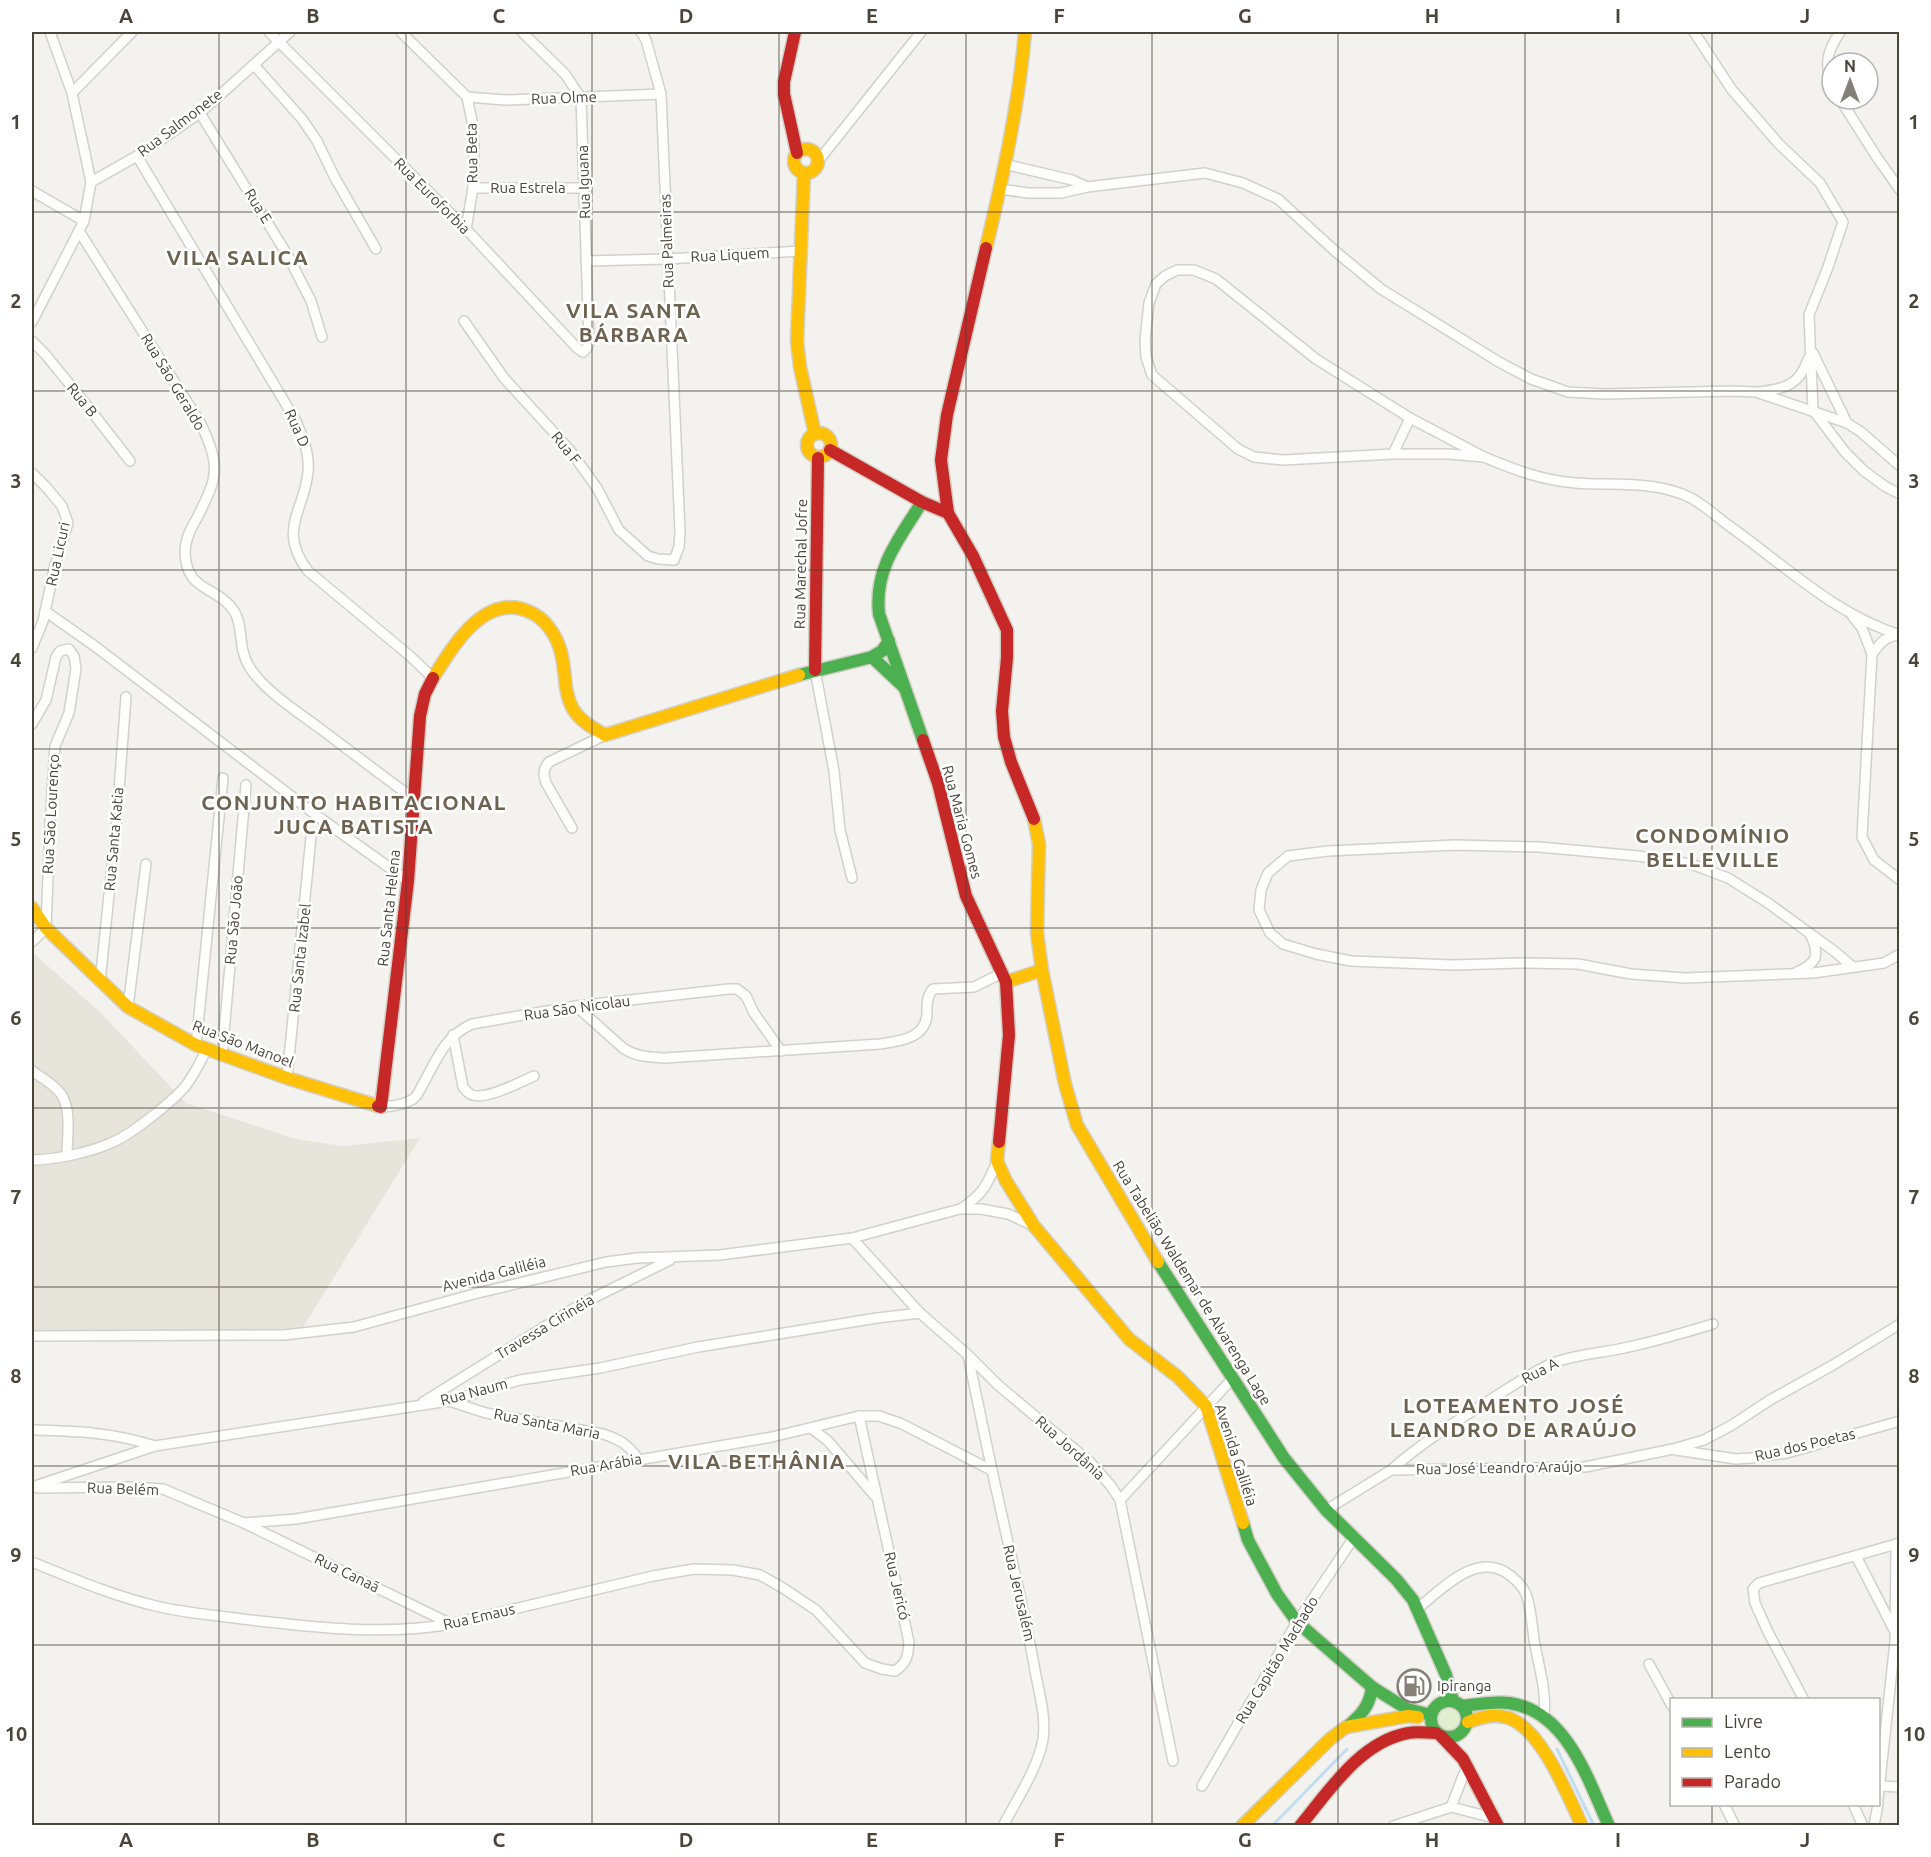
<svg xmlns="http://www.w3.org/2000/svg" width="1931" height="1857" font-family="Ubuntu,sans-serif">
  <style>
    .residential { fill: #e7e4dc }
    .green { fill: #e1eecf }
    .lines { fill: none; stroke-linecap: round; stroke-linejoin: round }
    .stream { stroke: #c0ddf1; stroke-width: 3 }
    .street-casing { stroke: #d2d0cb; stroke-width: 12 }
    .fast-casing { stroke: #d3cfc5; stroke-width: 15 }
    .slow-casing { stroke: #d3cfc5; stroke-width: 15 }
    .jam-casing { stroke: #d3cfc5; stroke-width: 15 }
    .street { stroke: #fdfdfc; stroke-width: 9 }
    .fast { stroke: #4caf50; stroke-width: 12 }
    .slow { stroke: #ffc107; stroke-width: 12 }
    .jam { stroke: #c62828; stroke-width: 12 }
    .grid { fill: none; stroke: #4b4439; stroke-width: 1.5; stroke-opacity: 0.55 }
    .labels { text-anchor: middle; stroke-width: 5; stroke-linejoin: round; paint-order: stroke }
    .street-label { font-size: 15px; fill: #4b4439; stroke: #fff }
    .poi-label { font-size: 15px; fill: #4b4439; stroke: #fff; text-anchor: start }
    .district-label { font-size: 21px; font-weight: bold; letter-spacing: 1.5px; fill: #6e6250; stroke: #fff }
    .neatline { fill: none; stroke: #4b4439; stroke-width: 2 }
    .grid-label { font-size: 20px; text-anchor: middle; font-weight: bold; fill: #4b4439 }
  </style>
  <rect width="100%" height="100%" fill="#f4f2ee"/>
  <polygon class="residential" points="32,952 100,1012 186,1103 296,1139 343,1146 420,1138 297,1337 32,1340"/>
  <circle class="green" cx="1449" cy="1718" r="14"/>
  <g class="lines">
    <g class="stream">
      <polyline points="1557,1749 1594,1826"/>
      <polyline points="1272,1826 1347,1749"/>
    </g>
    <g class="street-casing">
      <g id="street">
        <polyline points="269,32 466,229 577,348 583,352 587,348 589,343 581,98 565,74 522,32"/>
        <polyline points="401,32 467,97 472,121 474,146 473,188 466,229"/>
        <polyline points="1694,32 1732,90 1779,144 1820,183 1843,222 1828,267 1809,315 1813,410 1845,452 1864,471 1886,487 1900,494"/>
        <polyline points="254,65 302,119 317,141 335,178 376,249"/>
        <path d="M1832 86C1824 62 1827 52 1840 32"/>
        <polyline points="72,93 132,32"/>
        <polyline points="467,97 505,100 661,94"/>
        <polyline points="1840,99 1876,156 1900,190"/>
        <polyline points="200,113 288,256 311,301 322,337"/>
        <path d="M137 156 296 421C303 438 310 454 308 472 304 512 277 530 308 571L410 656 433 678"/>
        <polyline points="819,160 921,32"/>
        <polyline points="1004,164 1072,180 1087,187"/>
        <polyline points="91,182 137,156 200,113 290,32"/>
        <polyline points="473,188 584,188"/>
        <polyline points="1000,189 1028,193 1061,193 1087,187 1205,173 1243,183 1278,199 1335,251 1381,289 1499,362 1531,379 1568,392 1604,394 1733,391 1756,392 1847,423 1861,432 1900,466"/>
        <polyline points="32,191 84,221"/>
        <path d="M79 231 201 424C221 468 218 476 197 518 191 528 185 539 185 552 186 593 217 585 234 611 244 626 237 648 250 668 266 692 295 710 318 727 350 751 381 775 413 798"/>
        <polyline points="586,261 667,259 801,251"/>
        <polygon points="1177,270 1194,270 1216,279 1316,359 1410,418 1484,457 1448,454 1393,454 1283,460 1254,457 1238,449 1152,375 1146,357 1145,340 1149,303 1156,284 1165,276"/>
        <polyline points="464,321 504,378 569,449 597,488 619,530 648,556 658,559 674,560 679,547 680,531 661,94 646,40 641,32"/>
        <polyline points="32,322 84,221 91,182 72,93 50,32"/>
        <polyline points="32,341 45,354 85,403 130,461"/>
        <polyline points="1813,353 1847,423"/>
        <path d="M1759 392C1784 389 1800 385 1808 359"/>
        <polyline points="1393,454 1410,418"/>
        <path d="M1484 457C1515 470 1541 480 1575 483 1614 486 1655 480 1691 498 1704 505 1716 516 1728 525 1783 564 1834 614 1900 635"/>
        <polyline points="32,473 47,488 62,506 68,523 55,565 43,621 32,648"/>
        <polyline points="45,611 96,647 320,818 408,881"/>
        <polyline points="1853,617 1862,628 1872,654 1862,837 1874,860 1900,880"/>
        <path d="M1872 654C1880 643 1884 638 1897 635"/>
        <polyline points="815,670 834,771 840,830 852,878"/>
        <polyline points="32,724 46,700 56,657 60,651 69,649 74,656 76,669 69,713 55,746 50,824 46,928 32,942"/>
        <path d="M572 828 546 783C543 774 543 769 549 762L605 735"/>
        <polyline points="1853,967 1834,951 1768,903 1728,878 1691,864 1638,856 1539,847 1455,845 1328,851 1288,856 1268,873 1261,890 1259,910 1270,933 1283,944 1316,954 1351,961 1453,965 1521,963 1578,964 1631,974 1685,978 1813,973 1884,963 1900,954"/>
        <path d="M1797 972C1818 963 1820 954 1810 934"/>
        <polyline points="100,982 117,817 126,697"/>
        <path d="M576 1006 623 1048C636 1057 650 1057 665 1058L880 1044C901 1041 927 1038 927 1012 927 1003 927 996 933 989L974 987 1002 973"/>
        <polyline points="128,1007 146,864"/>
        <path d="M453 1035 463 1087C465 1089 467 1092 470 1094 483 1102 520 1082 534 1076"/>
        <polyline points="196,1045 223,778"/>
        <polyline points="222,1055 246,785"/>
        <path d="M32 1071C42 1078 54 1084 61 1094 72 1110 67 1137 67 1155"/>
        <polyline points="287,1078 311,837"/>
        <path d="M381 1107C392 1106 404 1105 413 1099 418 1096 420 1089 423 1084 437 1059 445 1036 472 1024L576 1006 729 989H737L746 996 754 1013 781 1051"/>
        <path d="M32 1160C55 1160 92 1152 113 1142 132 1134 169 1104 183 1089 193 1078 200 1062 207 1049"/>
        <path d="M962 1208C983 1194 988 1184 997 1161"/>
        <polyline points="852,1238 920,1313 968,1355 998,1385 1090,1462 1111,1486 1120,1500 1173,1761"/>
        <polyline points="32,1336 284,1335 354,1327 474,1294 606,1262 637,1258 720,1255 852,1238 960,1209 981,1209 1008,1214 1034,1226"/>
        <path d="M968 1355C984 1434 1001 1513 1019 1591 1025 1619 1031 1647 1036 1676 1040 1696 1046 1718 1043 1739 1039 1766 1016 1801 1003 1826"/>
        <path d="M449 1401 486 1413 603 1434C619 1439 629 1445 638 1459"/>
        <polyline points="423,1402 581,1304 670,1260"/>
        <polyline points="811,1428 828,1441 875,1496"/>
        <path d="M32 1430C76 1431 111 1432 155 1446"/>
        <polyline points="1676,1450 1736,1459 1751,1458 1787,1453 1900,1421"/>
        <path d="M1391 1470C1426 1439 1465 1416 1504 1391 1521 1381 1538 1368 1556 1362 1578 1354 1601 1353 1624 1348 1654 1342 1683 1333 1713 1324"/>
        <polyline points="32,1487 155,1446 449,1401 520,1380 600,1368 698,1347 877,1318 920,1313"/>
        <polyline points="37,1488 130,1487 163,1489 244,1523 451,1624"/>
        <polyline points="1120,1500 1233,1378"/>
        <polyline points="1326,1510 1391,1470 1585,1467 1673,1449 1704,1440 1732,1425 1770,1400 1833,1365 1900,1324"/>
        <polyline points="244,1523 296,1519 772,1437 859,1416 879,1416 902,1424 991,1470"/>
        <polyline points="1856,1556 1894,1630"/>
        <path d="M32 1562C72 1578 113 1596 156 1606 184 1613 214 1615 242 1619 311 1627 382 1636 451 1624L653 1576 694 1569 733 1570 760 1575 783 1588 816 1610 865 1663 882 1669 895 1671C907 1663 908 1656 909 1642L859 1416"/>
        <path d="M1417 1609C1442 1589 1478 1549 1511 1576 1517 1581 1523 1587 1526 1594 1531 1608 1532 1625 1534 1639 1538 1665 1547 1690 1544 1716"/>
        <polyline points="1649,1664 1672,1706"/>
        <polyline points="1804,1700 1768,1632 1755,1603 1753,1589 1759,1583 1900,1543"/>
        <polyline points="1202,1786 1297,1622 1355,1536"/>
        <polyline points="1881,1786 1900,1787"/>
        <polyline points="1878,1799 1895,1642 1896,1544"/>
        <polyline points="1724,1804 1735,1826"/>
        <polyline points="1853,1804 1863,1826"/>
        <polyline points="1451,1807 1467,1766"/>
        <polyline points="1393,1826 1451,1807 1494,1818"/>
        <polyline points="1874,1826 1878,1804"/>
      </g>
    </g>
    <g class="fast-casing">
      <g id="fast">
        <path d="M922 502C899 539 874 568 879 614L923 740"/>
        <polyline points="872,657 904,687"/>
        <polyline points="799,675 872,657 882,651 889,641"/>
        <polyline points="1158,1262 1284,1458 1326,1510 1396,1579 1413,1600 1446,1675 1453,1701"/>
        <polyline points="1243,1523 1248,1540 1277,1594 1297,1622 1372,1687 1407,1709 1431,1715"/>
        <circle cx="1449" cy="1719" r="18"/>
        <path d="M1463 1706C1478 1704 1494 1701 1509 1703 1567 1711 1588 1780 1609 1826"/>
        <path d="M1347 1727C1361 1715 1370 1706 1372 1687"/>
      </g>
    </g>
    <g class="slow-casing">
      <g id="slow">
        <circle cx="806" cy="161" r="12"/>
        <polyline points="804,173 797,341 800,367 815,434"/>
        <path d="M986 248C1003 177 1019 104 1025 32"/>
        <circle cx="819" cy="445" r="12"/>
        <path d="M433 678C453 646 485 591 530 612 544 618 554 632 559 646 567 666 562 690 573 709 580 721 593 728 605 735L799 675"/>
        <polyline points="1034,819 1039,844 1037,933 1042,970 1065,1084 1077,1125 1158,1262"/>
        <polyline points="32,908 46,928 128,1007 196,1045 287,1078 378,1106"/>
        <polyline points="1006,982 1042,970"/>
        <polyline points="999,1142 997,1161 1006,1181 1034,1226 1129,1339 1178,1377 1206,1406 1243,1523"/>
        <path d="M1468 1722C1481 1717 1495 1713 1509 1718 1542 1730 1568 1796 1582 1826"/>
        <polyline points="1242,1826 1330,1739 1346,1727 1408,1716 1418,1717"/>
      </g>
    </g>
    <g class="jam-casing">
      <g id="jam">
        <polyline points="795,32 784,82 784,94 797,153"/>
        <polyline points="830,450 922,502 948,513 973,556 1007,630 1007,658 1002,711 1004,737 1011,762 1034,819"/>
        <polyline points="948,513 941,460 947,415 986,248"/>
        <polyline points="815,670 818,458"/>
        <polyline points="923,740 938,783 966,896 1006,982 1009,1035 999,1142"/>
        <polyline points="378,1106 381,1107 408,881 420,716 425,694 433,678"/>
        <polyline points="1441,1736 1463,1759 1498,1826"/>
        <path d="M1300 1826C1329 1791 1360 1742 1408 1733 1417 1731 1427 1733 1436 1733"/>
      </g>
    </g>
    <use href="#street" class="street"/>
    <use href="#fast" class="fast"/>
    <use href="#slow" class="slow"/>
    <use href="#jam" class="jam"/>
  </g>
  <path class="grid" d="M219 32V1826M406 32V1826M592 32V1826M779 32V1826M966 32V1826M1152 32V1826M1338 32V1826M1525 32V1826M1712 32V1700M32 212H1900M32 391H1900M32 570H1900M32 749H1900M32 928H1900M32 1108H1900M32 1287H1900M32 1466H1900M32 1645H1900M1712 1804V1826"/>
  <defs>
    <g id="fuel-ring" transform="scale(1.725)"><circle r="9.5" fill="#fff" stroke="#868178" stroke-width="1.5"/><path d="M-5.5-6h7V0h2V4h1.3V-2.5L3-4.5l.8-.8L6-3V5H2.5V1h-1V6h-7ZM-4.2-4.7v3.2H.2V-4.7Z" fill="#868178"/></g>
  </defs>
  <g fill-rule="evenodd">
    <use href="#fuel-ring" x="1414" y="1686"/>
  </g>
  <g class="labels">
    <g class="street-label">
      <text transform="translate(564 98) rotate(-2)" y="5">Rua Olme</text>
      <text transform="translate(180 123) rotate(-37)" y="5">Rua Salmonete</text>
      <text transform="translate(472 153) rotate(-91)" y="5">Rua Beta</text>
      <text transform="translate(584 182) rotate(-92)" y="5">Rua Iguana</text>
      <text x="528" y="193">Rua Estrela</text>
      <text transform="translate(432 196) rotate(45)" y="5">Rua Euroforbia</text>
      <text transform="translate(258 206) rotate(58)" y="5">Rua E</text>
      <text transform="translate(667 241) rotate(-92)" y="5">Rua Palmeiras</text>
      <text transform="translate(730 255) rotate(-3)" y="5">Rua Liquem</text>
      <text transform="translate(173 382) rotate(59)" y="5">Rua São Geraldo</text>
      <text transform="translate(82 400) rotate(51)" y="5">Rua B</text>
      <text transform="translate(297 428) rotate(66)" y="5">Rua D</text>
      <text transform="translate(566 448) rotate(51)" y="5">Rua F</text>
      <text transform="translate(58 554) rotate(-78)" y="5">Rua Licuri</text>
      <text transform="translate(801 564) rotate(-89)" y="5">Rua Marechal Jofre</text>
      <text transform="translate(51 814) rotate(-87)" y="5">Rua São Lourenço</text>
      <text transform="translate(962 822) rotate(75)" y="5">Rua Maria Gomes</text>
      <text transform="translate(114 839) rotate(-85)" y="5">Rua Santa Katia</text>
      <text transform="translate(389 908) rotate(-84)" y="5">Rua Santa Helena</text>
      <text transform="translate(234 920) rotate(-85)" y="5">Rua São João</text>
      <text transform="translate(300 958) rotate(-84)" y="5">Rua Santa Izabel</text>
      <text transform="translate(577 1008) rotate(-8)" y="5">Rua São Nicolau</text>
      <text transform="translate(243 1044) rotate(21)" y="5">Rua São Manoel</text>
      <text transform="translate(494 1274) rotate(-14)" y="5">Avenida Galiléia</text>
      <text transform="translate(1192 1283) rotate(58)" y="5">Rua Tabelião Waldemar de Alvarenga Lage</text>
      <text transform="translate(545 1327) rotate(-31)" y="5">Travessa Cirinéia</text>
      <text transform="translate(1540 1371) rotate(-27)" y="5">Rua A</text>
      <text transform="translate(474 1392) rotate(-15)" y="5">Rua Naum</text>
      <text transform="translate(547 1424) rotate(11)" y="5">Rua Santa Maria</text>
      <text transform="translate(1805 1445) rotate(-13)" y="5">Rua dos Poetas</text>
      <text transform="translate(1070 1448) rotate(42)" y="5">Rua Jordânia</text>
      <text transform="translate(1236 1455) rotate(72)" y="5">Avenida Galiléia</text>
      <text transform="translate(606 1465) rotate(-10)" y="5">Rua Arábia</text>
      <text transform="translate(1499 1468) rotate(-1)" y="5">Rua José Leandro Araújo</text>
      <text transform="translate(123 1489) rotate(2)" y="5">Rua Belém</text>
      <text transform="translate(347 1573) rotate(26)" y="5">Rua Canaã</text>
      <text transform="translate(897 1586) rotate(77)" y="5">Rua Jericó</text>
      <text transform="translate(1019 1593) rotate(77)" y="5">Rua Jerusalém</text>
      <text transform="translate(479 1617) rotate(-13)" y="5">Rua Emaus</text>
      <text transform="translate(1277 1660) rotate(-59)" y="5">Rua Capitão Machado</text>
    </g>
    <g class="poi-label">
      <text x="1437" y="1691">Ipiranga</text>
    </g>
    <g class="district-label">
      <text x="238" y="265">VILA SALICA</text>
      <text x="634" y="318">VILA SANTA<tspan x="634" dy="24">BÁRBARA</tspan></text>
      <text x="354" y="810">CONJUNTO HABITACIONAL<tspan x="354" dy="24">JUCA BATISTA</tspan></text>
      <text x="1713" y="843">CONDOMÍNIO<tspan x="1713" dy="24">BELLEVILLE</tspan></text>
      <text x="1514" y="1413">LOTEAMENTO JOSÉ<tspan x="1514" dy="24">LEANDRO DE ARAÚJO</tspan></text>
      <text x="757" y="1469">VILA BETHÂNIA</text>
    </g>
  </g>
  <rect width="1931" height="1857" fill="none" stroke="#ffffff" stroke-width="66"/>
  <rect x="1670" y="1698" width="210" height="108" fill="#ffffff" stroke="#b7b4b0" stroke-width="1.5"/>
  <rect x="1682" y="1718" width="30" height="9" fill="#4caf50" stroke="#b7b4b0" stroke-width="1.5"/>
  <text x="1724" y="1728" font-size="18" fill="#4b4439">Livre</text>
  <rect x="1682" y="1748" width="30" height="9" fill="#ffc107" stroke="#b7b4b0" stroke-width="1.5"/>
  <text x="1724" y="1758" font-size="18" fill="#4b4439">Lento</text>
  <rect x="1682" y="1778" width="30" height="9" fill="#c62828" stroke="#b7b4b0" stroke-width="1.5"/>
  <text x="1724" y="1788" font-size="18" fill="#4b4439">Parado</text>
  <g transform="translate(1850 81)"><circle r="28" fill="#ffffff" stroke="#b7b4b0" stroke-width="1.5"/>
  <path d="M0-4.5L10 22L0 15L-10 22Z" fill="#868178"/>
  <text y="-9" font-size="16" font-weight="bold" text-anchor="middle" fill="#4b4439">N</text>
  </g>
  <rect x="33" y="33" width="1865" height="1791" class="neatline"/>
  <g class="grid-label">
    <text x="126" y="23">A</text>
    <text x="313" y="23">B</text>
    <text x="499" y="23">C</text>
    <text x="686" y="23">D</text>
    <text x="872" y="23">E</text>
    <text x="1059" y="23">F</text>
    <text x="1245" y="23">G</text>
    <text x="1432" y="23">H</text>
    <text x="1618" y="23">I</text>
    <text x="1805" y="23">J</text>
    <text x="16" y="129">1</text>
    <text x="1914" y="129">1</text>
    <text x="16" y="308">2</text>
    <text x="1914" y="308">2</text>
    <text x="16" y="488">3</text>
    <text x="1914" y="488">3</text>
    <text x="16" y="667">4</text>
    <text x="1914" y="667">4</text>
    <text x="16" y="846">5</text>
    <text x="1914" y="846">5</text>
    <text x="16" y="1025">6</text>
    <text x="1914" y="1025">6</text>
    <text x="16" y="1204">7</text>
    <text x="1914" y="1204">7</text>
    <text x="16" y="1383">8</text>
    <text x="1914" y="1383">8</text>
    <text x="16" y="1562">9</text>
    <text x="1914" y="1562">9</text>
    <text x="16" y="1741">10</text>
    <text x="1914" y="1741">10</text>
    <text x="126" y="1847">A</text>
    <text x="313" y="1847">B</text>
    <text x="499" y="1847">C</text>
    <text x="686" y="1847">D</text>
    <text x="872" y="1847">E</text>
    <text x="1059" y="1847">F</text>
    <text x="1245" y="1847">G</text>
    <text x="1432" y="1847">H</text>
    <text x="1618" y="1847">I</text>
    <text x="1805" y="1847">J</text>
  </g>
</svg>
